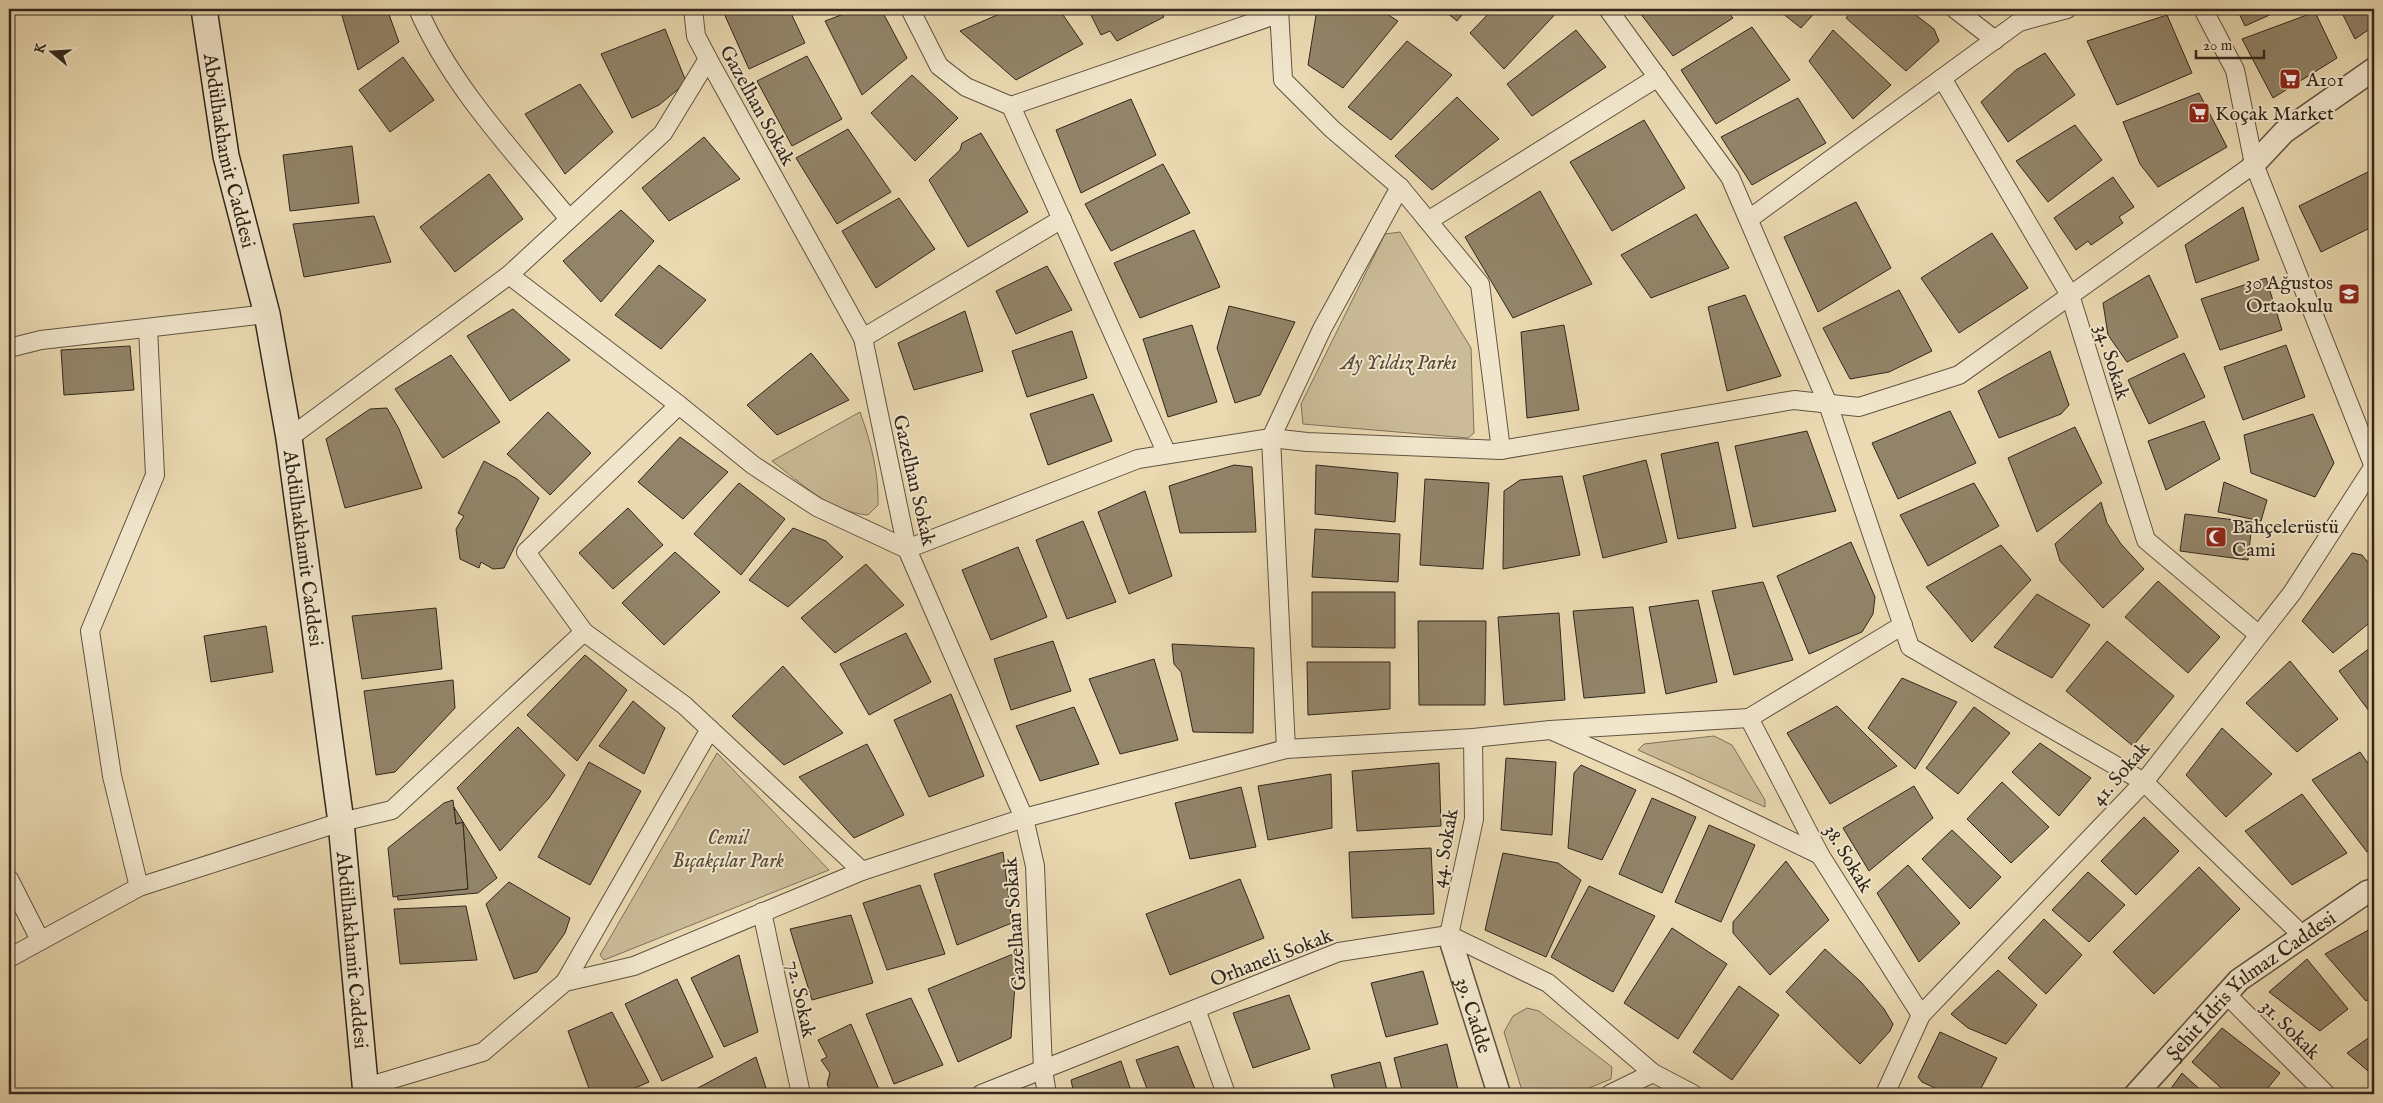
<svg xmlns="http://www.w3.org/2000/svg" width="2383" height="1103" font-family="'IM FELL English',serif">
  <style>
    .green { fill: #cbbb98; stroke: #7e715a }
    .building { fill: #928469; stroke: #32271c }
    .lines { fill: none; stroke-linecap: round; stroke-linejoin: round }
    .minor-casing { stroke: #605441; stroke-width: 20 }
    .tertiary-casing { stroke: #605441; stroke-width: 25 }
    .secondary-casing { stroke: #32271c; stroke-width: 28 }
    .minor { stroke: #f1e6cc; stroke-width: 18 }
    .tertiary { stroke: #f1e6cc; stroke-width: 22 }
    .secondary { stroke: #f1e6cc; stroke-width: 25 }
    .labels { text-anchor: middle; stroke-width: 4; stroke-linejoin: round; paint-order: stroke }
    .poi-label { font-size: 20px; fill: #32271c; stroke: #f1e6cc; text-anchor: start }
    .street-label { font-size: 20px; fill: #32271c; stroke: #f1e6cc }
    .park-label { font-size: 20px; font-style: italic; fill: #584c3b; stroke: #f1e6cc }
  </style>
  <rect width="100%" height="100%" fill="#ead9b1"/>
  <filter id="stains"><feTurbulence type="fractalNoise" baseFrequency=".004" numOctaves="4"/><feColorMatrix values="0 0 0 0 .2 0 0 0 0 .09 0 0 0 0 .02 0 0 0 .5 -.17"/></filter>
  <radialGradient id="worn" r=".72"><stop offset=".6" stop-color="#630" stop-opacity="0"/><stop offset="1" stop-color="#630" stop-opacity=".3"/></radialGradient>
  <g class="green">
    <polygon points="1400,232 1471,348 1474,433 1468,438 1303,424 1301,404 1385,234"/>
    <path d="M860 412C871 442 879 474 878 505L868 515C830 512 801 483 772 461Z"/>
    <polygon points="1714,736 1732,745 1765,800 1765,807 1638,750 1644,744"/>
    <polygon points="717,753 829,870 604,960 600,955"/>
    <polygon points="1527,1008 1539,1011 1612,1067 1611,1079 1574,1094 1523,1094 1504,1032 1513,1016"/>
  </g>
  <g class="building">
    <polygon points="340,9 387,9 399,42 358,70"/>
    <polygon points="722,9 789,9 805,43 749,69"/>
    <polygon points="857,9 881,9 907,58 862,95 825,21"/>
    <polygon points="1011,9 1059,9 1083,44 1016,80 960,31"/>
    <polygon points="1088,9 1160,9 1164,17 1117,41 1110,31 1101,35"/>
    <polygon points="1317,9 1379,9 1398,21 1343,88 1308,65"/>
    <polygon points="1442,9 1467,9 1457,21"/>
    <polygon points="1493,9 1560,9 1504,69 1470,33"/>
    <polygon points="1637,9 1725,9 1733,18 1673,56"/>
    <polygon points="1777,9 1818,9 1801,28"/>
    <polygon points="1853,9 1908,9 1934,29 1939,41 1906,71 1846,18"/>
    <polygon points="2237,9 2283,9 2245,26"/>
    <polygon points="2340,9 2374,9 2374,26 2355,39"/>
    <polygon points="2315,12 2337,58 2273,98 2242,39"/>
    <polygon points="2167,15 2192,73 2117,105 2087,41"/>
    <polygon points="1752,27 1790,80 1716,124 1681,70"/>
    <polygon points="665,29 685,79 682,86 659,105 632,118 601,54"/>
    <polygon points="1576,30 1606,67 1532,116 1507,84"/>
    <polygon points="1833,30 1891,85 1853,119 1809,61"/>
    <polygon points="1407,41 1452,75 1391,140 1348,107"/>
    <polygon points="2045,53 2075,95 2008,142 1981,102 2016,70"/>
    <polygon points="807,56 842,119 792,146 757,81"/>
    <polygon points="403,57 434,100 390,132 359,90"/>
    <polygon points="912,75 958,118 915,161 871,113"/>
    <polygon points="580,84 613,132 565,174 525,114"/>
    <polygon points="2199,93 2227,147 2158,187 2140,164 2123,122"/>
    <polygon points="1457,97 1499,139 1432,190 1395,156"/>
    <polygon points="1798,98 1826,143 1752,185 1721,137"/>
    <polygon points="1131,99 1156,155 1081,193 1056,130"/>
    <polygon points="1644,120 1685,188 1612,231 1570,162"/>
    <polygon points="2075,125 2102,160 2048,202 2016,161"/>
    <polygon points="848,129 891,192 837,224 796,158"/>
    <polygon points="981,133 1028,212 968,247 929,180 960,150 962,143"/>
    <polygon points="704,137 740,179 669,221 642,188"/>
    <polygon points="352,146 359,203 290,211 283,155"/>
    <polygon points="1163,164 1190,213 1111,251 1085,204"/>
    <polygon points="2374,169 2374,226 2321,252 2299,206"/>
    <polygon points="489,174 523,219 455,272 420,227"/>
    <polygon points="2113,177 2134,207 2119,217 2123,223 2091,245 2088,241 2076,250 2054,218"/>
    <polygon points="1540,191 1592,284 1513,318 1465,237"/>
    <polygon points="899,198 935,249 876,288 842,231"/>
    <polygon points="1856,202 1891,268 1818,312 1784,237"/>
    <polygon points="2243,207 2259,260 2196,283 2185,245"/>
    <polygon points="621,210 654,241 601,302 563,261"/>
    <polygon points="1696,214 1729,268 1651,298 1621,255"/>
    <polygon points="374,216 391,262 304,277 293,224"/>
    <polygon points="1194,230 1220,287 1140,318 1114,263"/>
    <polygon points="1992,233 2028,288 1959,333 1921,278"/>
    <polygon points="659,265 706,300 661,349 615,315"/>
    <polygon points="1047,266 1072,310 1016,334 996,291"/>
    <polygon points="2149,275 2178,337 2127,362 2108,335 2103,303"/>
    <polygon points="2266,278 2282,330 2220,350 2201,299"/>
    <polygon points="1899,290 1932,351 1889,372 1850,379 1823,328"/>
    <polygon points="1745,295 1781,376 1727,391 1708,307"/>
    <polygon points="1229,306 1295,322 1260,395 1235,403 1217,348"/>
    <polygon points="513,309 570,360 510,401 467,336"/>
    <polygon points="965,311 983,371 914,390 898,343"/>
    <polygon points="1192,325 1217,402 1168,417 1143,339"/>
    <polygon points="1564,325 1579,410 1527,418 1521,332"/>
    <polygon points="1072,331 1087,378 1027,397 1012,351"/>
    <polygon points="2286,345 2305,397 2243,420 2224,367"/>
    <polygon points="130,346 134,390 64,395 61,350"/>
    <polygon points="2050,351 2069,405 2061,414 1999,438 1978,391"/>
    <polygon points="811,353 849,400 777,435 747,405"/>
    <polygon points="2184,353 2205,397 2149,424 2128,380"/>
    <polygon points="451,355 500,422 443,458 395,389"/>
    <polygon points="1093,394 1112,441 1048,465 1030,414"/>
    <polygon points="387,408 399,429 422,488 345,508 326,439 370,409"/>
    <polygon points="1950,411 1976,463 1898,499 1872,443"/>
    <polygon points="548,412 591,453 550,495 507,454"/>
    <polygon points="2313,414 2334,463 2315,497 2251,473 2244,435"/>
    <polygon points="2204,421 2220,459 2166,490 2148,441"/>
    <polygon points="2075,427 2102,483 2037,532 2008,458"/>
    <polygon points="1807,431 1836,511 1753,527 1735,446"/>
    <polygon points="680,437 728,472 683,519 638,482"/>
    <polygon points="1718,442 1736,528 1678,539 1661,454"/>
    <polygon points="1646,460 1667,542 1603,558 1583,476"/>
    <polygon points="484,461 517,479 539,498 504,568 493,569 481,562 479,568 460,559 456,529 464,516 458,513"/>
    <polygon points="1234,465 1252,467 1256,532 1180,533 1169,486"/>
    <polygon points="1316,465 1398,473 1395,522 1315,514"/>
    <polygon points="1562,476 1580,555 1503,569 1504,491 1520,480"/>
    <polygon points="1425,479 1489,483 1483,569 1420,565"/>
    <polygon points="2224,482 2267,500 2261,521 2218,512"/>
    <polygon points="739,483 785,519 741,575 694,534"/>
    <polygon points="1974,483 1999,526 1928,566 1900,515"/>
    <polygon points="1145,491 1172,576 1129,594 1098,512"/>
    <polygon points="2101,502 2107,523 2121,544 2144,569 2103,608 2060,561 2055,544"/>
    <polygon points="628,508 663,545 613,589 579,553"/>
    <polygon points="2185,514 2252,522 2248,560 2180,551"/>
    <polygon points="1083,521 1116,602 1067,619 1036,540"/>
    <polygon points="793,528 826,541 843,557 788,607 749,580"/>
    <polygon points="1315,529 1400,534 1398,582 1312,577"/>
    <polygon points="1851,542 1875,597 1873,614 1862,632 1809,654 1777,576"/>
    <polygon points="2001,545 2031,580 1972,642 1926,587"/>
    <polygon points="1018,547 1047,617 991,640 962,570"/>
    <polygon points="675,552 720,592 664,645 622,603"/>
    <polygon points="2352,553 2362,555 2374,570 2374,619 2333,653 2302,621"/>
    <polygon points="866,564 904,605 835,653 801,618"/>
    <polygon points="2158,581 2220,637 2188,673 2125,617"/>
    <polygon points="1763,582 1793,660 1734,675 1712,591"/>
    <polygon points="1312,592 1395,592 1395,648 1312,647"/>
    <polygon points="2037,594 2090,625 2052,678 1994,647"/>
    <polygon points="1698,600 1717,682 1666,694 1649,607"/>
    <polygon points="1633,607 1645,693 1584,698 1573,611"/>
    <polygon points="436,608 442,669 362,679 352,616"/>
    <polygon points="1559,613 1565,700 1504,705 1498,617"/>
    <polygon points="1418,621 1486,621 1485,705 1419,705"/>
    <polygon points="266,626 273,672 211,682 204,636"/>
    <polygon points="906,633 931,682 869,715 840,664"/>
    <polygon points="1053,641 1071,691 1011,710 994,659"/>
    <polygon points="2107,641 2174,696 2133,746 2066,691"/>
    <polygon points="1172,644 1254,648 1253,733 1193,732 1181,672 1174,664"/>
    <polygon points="2374,645 2374,707 2369,711 2339,671"/>
    <polygon points="585,655 627,690 577,761 527,715"/>
    <polygon points="1154,659 1178,740 1120,754 1089,679"/>
    <polygon points="2290,661 2338,719 2297,752 2246,703"/>
    <polygon points="1307,662 1390,662 1390,709 1308,715"/>
    <polygon points="783,666 843,733 784,765 732,716"/>
    <polygon points="1902,678 1957,702 1915,769 1868,728"/>
    <polygon points="453,680 455,708 395,772 376,775 364,691"/>
    <polygon points="951,694 984,776 929,797 894,720"/>
    <polygon points="633,701 665,728 644,774 599,746"/>
    <polygon points="1837,706 1897,766 1830,804 1787,733"/>
    <polygon points="1074,707 1099,764 1040,781 1016,726"/>
    <polygon points="1974,707 2010,733 1958,794 1926,768"/>
    <polygon points="518,727 565,775 549,798 500,851 457,788"/>
    <polygon points="2222,728 2272,774 2226,817 2186,775"/>
    <polygon points="2040,743 2091,778 2059,816 2012,772"/>
    <polygon points="867,744 904,815 854,838 799,777"/>
    <polygon points="2360,752 2374,772 2374,848 2367,852 2312,780"/>
    <polygon points="1506,758 1556,762 1552,835 1501,830"/>
    <polygon points="589,762 641,791 590,885 538,857"/>
    <polygon points="1439,763 1441,826 1357,831 1352,771"/>
    <polygon points="1581,765 1636,790 1602,860 1568,848 1574,773"/>
    <polygon points="1331,774 1332,828 1268,840 1258,786"/>
    <polygon points="2002,782 2049,827 2011,863 1967,819"/>
    <polygon points="1914,786 1933,818 1869,871 1843,828"/>
    <polygon points="1241,787 1256,847 1190,859 1175,803"/>
    <polygon points="2302,794 2347,853 2292,885 2245,831"/>
    <polygon points="1652,798 1696,817 1662,893 1619,874"/>
    <polygon points="453,800 456,824 463,822 468,889 393,897 388,848 444,803"/>
    <polygon points="454,807 497,878 478,893 398,900 397,896 468,889 463,822 456,824"/>
    <polygon points="2144,817 2179,851 2136,895 2101,861"/>
    <polygon points="1709,825 1755,845 1721,922 1675,902"/>
    <polygon points="1952,830 2001,877 1970,909 1922,859"/>
    <polygon points="1431,848 1434,914 1352,918 1349,852"/>
    <polygon points="1003,852 1012,923 957,945 934,874"/>
    <polygon points="1503,853 1558,863 1581,880 1546,957 1485,930"/>
    <polygon points="1786,861 1829,920 1770,975 1733,933 1733,922"/>
    <polygon points="1908,865 1960,923 1919,962 1877,893"/>
    <polygon points="2199,867 2240,909 2154,994 2113,952"/>
    <polygon points="2088,872 2125,905 2089,942 2052,910"/>
    <polygon points="1240,879 1264,938 1170,975 1146,914"/>
    <polygon points="509,882 570,918 565,933 537,972 514,979 486,904"/>
    <polygon points="920,885 945,954 887,970 863,903"/>
    <polygon points="1589,886 1655,916 1613,992 1551,957"/>
    <polygon points="466,906 477,960 400,964 394,909"/>
    <polygon points="851,915 873,983 812,1000 790,929"/>
    <polygon points="2044,919 2082,955 2046,994 2008,958"/>
    <polygon points="2374,927 2374,996 2366,1001 2325,954"/>
    <polygon points="1672,928 1727,964 1678,1039 1624,1003"/>
    <polygon points="1825,949 1861,982 1884,1009 1893,1024 1890,1031 1860,1064 1786,992"/>
    <polygon points="1013,954 1017,958 1011,1038 958,1062 928,989"/>
    <polygon points="739,955 758,1032 724,1047 691,978"/>
    <polygon points="2307,959 2348,1009 2320,1031 2269,992"/>
    <polygon points="1998,970 2037,1005 2006,1044 1968,1028 1951,1014"/>
    <polygon points="1423,971 1438,1024 1386,1037 1371,983"/>
    <polygon points="677,979 713,1057 662,1081 625,1004"/>
    <polygon points="1739,986 1779,1015 1732,1080 1693,1052"/>
    <polygon points="1289,995 1310,1049 1253,1068 1233,1013"/>
    <polygon points="911,998 943,1065 894,1084 866,1014"/>
    <polygon points="612,1012 649,1082 621,1094 591,1094 568,1031"/>
    <polygon points="851,1024 881,1094 831,1094 827,1084 830,1073 821,1060 827,1057 818,1040"/>
    <polygon points="2222,1028 2280,1073 2263,1094 2228,1094 2192,1062"/>
    <polygon points="1940,1032 1997,1058 1978,1094 1948,1094 1922,1082 1918,1077"/>
    <polygon points="2374,1034 2374,1076 2347,1053"/>
    <polygon points="1447,1044 1459,1094 1403,1094 1394,1058"/>
    <polygon points="1178,1046 1197,1094 1149,1094 1136,1060"/>
    <polygon points="756,1057 768,1094 697,1094 694,1090"/>
    <polygon points="1121,1061 1132,1094 1074,1094 1071,1080"/>
    <polygon points="1380,1062 1388,1094 1336,1094 1331,1075"/>
    <polygon points="2182,1073 2205,1094 2167,1094"/>
  </g>
  <g class="lines">
    <g class="minor-casing">
      <g id="minor">
        <path d="M418 9C452 88 515 153 569 219"/>
        <polyline points="693,9 696,36 708,59 863,338 907,549 1024,818 1035,866 1043,1070 1047,1094"/>
        <polyline points="910,9 939,66 966,87 1011,106 1278,14"/>
        <polyline points="1279,9 1283,80 1332,129 1400,187 1480,284 1501,450"/>
        <polyline points="1608,9 1730,177 1828,404 1910,647 2144,782 2303,936"/>
        <polyline points="1955,9 1995,40"/>
        <polyline points="2203,9 2235,70 2254,164 2374,467"/>
        <polyline points="1942,78 2070,295 2146,540 2259,635"/>
        <polyline points="1011,106 1167,454"/>
        <polyline points="1749,219 2019,22 2067,9"/>
        <polyline points="1428,221 1658,77"/>
        <polyline points="509,275 679,405"/>
        <polyline points="863,338 1062,219"/>
        <polyline points="9,348 41,340 267,314"/>
        <polyline points="289,438 509,275 663,133 708,59"/>
        <polyline points="584,632 526,552 679,405 753,465 817,507 907,549 1138,459 1271,438 1307,442 1501,450 1794,400 1859,407 1959,375 2254,164"/>
        <polyline points="1749,718 1820,855 1921,1015"/>
        <polyline points="1553,731 1677,786 1820,855"/>
        <polyline points="1286,749 1271,438 1322,329 1400,187"/>
        <polyline points="9,879 40,940"/>
        <polyline points="139,887 112,776 90,631 155,475 148,328"/>
        <polyline points="762,912 801,1094"/>
        <polyline points="1449,935 1474,819 1473,738"/>
        <polyline points="9,958 139,887 341,822 392,810 584,632 684,705 862,871"/>
        <polyline points="565,982 710,729"/>
        <polyline points="2226,994 2326,1094"/>
        <polyline points="1196,1009 1226,1094"/>
        <polyline points="366,1087 483,1052 565,982 634,966 862,871 1024,818 1286,749 1473,738 1550,730 1749,718 1903,625"/>
        <polyline points="981,1094 1339,952 1449,935 1548,983 1653,1073 1693,1094"/>
        <polyline points="1610,1094 1653,1073"/>
        <polyline points="1885,1094 1921,1015 2144,782 2292,593 2374,466"/>
      </g>
    </g>
    <g class="tertiary-casing">
      <g id="tertiary">
        <polyline points="2254,164 2284,132 2374,69"/>
        <path id="s1" d="M1449 935 1499 1094"/>
        <path id="s2" d="M2136 1094 2239 980 2367 892 2374 890"/>
      </g>
    </g>
    <g class="secondary-casing">
      <g id="secondary">
        <path id="s3" d="M204 9 226 156 267 314 289 438 341 822 366 1094"/>
      </g>
    </g>
    <use href="#minor" class="minor"/>
    <use href="#tertiary" class="tertiary"/>
    <use href="#secondary" class="secondary"/>
  </g>
  <defs>
    <g id="supermarket-square" transform="scale(1.125)"><rect x="-9" y="-9" width="18" height="18" rx="4" fill="#8f2418" stroke="#f1e6cc"/><path d="M-6-5.5h2.5l.6 2H6L4.5 2H-2.5L-4.4-4H-6ZM-1.5 3.2a1.3 1.3 0 1 0 .1 0ZM3 3.2a1.3 1.3 0 1 0 .1 0Z" fill="#fff"/></g>
    <g id="school-square" transform="scale(1.125)"><rect x="-9" y="-9" width="18" height="18" rx="4" fill="#8f2418" stroke="#f1e6cc"/><path d="M0-5L7-2L0 1L-7-2ZM-4 1L0 2.5L4 1V4Q0 6-4 4Z" fill="#fff"/></g>
    <g id="mosque-square" transform="scale(1.125)"><rect x="-9" y="-9" width="18" height="18" rx="4" fill="#8f2418" stroke="#f1e6cc"/><path d="M3.5-4.9A6 6 0 1 0 3.5 4.9A5 5 0 1 1 3.5-4.9Z" fill="#fff"/></g>
  </defs>
  <g fill-rule="evenodd">
    <use href="#supermarket-square" x="2290" y="79"/>
    <use href="#supermarket-square" x="2199" y="113"/>
    <use href="#school-square" x="2349" y="294"/>
    <use href="#mosque-square" x="2216" y="537"/>
  </g>
  <g class="labels">
    <g class="poi-label">
      <text x="2306" y="86">A101</text>
      <text x="2215" y="120">Koçak Market</text>
      <text x="2333" y="289" text-anchor="end">30 Ağustos<tspan x="2333" dy="23">Ortaokulu</tspan></text>
      <text x="2232" y="533">Bahçelerüstü<tspan x="2232" dy="23">Cami</tspan></text>
    </g>
    <g class="street-label">
      <text transform="translate(758 105) rotate(61)" y="7">Gazelhan Sokak</text>
      <text dy="7" stroke="none"><textPath href="#s3" startOffset="144">Abdülhakhamit Caddesi</textPath></text>
      <text transform="translate(2113 362) rotate(73)" y="7">34. Sokak</text>
      <text transform="translate(915 480) rotate(77)" y="7">Gazelhan Sokak</text>
      <text dy="7" stroke="none"><textPath href="#s3" startOffset="549">Abdülhakhamit Caddesi</textPath></text>
      <text transform="translate(2120 773) rotate(-49)" y="7">41. Sokak</text>
      <text transform="translate(1444 848) rotate(-80)" y="7">44. Sokak</text>
      <text transform="translate(1849 858) rotate(59)" y="7">38. Sokak</text>
      <text transform="translate(1014 924) rotate(-94)" y="7">Gazelhan Sokak</text>
      <text dy="7" stroke="none"><textPath href="#s3" startOffset="954">Abdülhakhamit Caddesi</textPath></text>
      <text transform="translate(1271 957) rotate(-21)" y="7">Orhaneli Sokak</text>
      <text dy="7" stroke="none"><textPath href="#s2" startOffset="159">Şehit İdris Yılmaz Caddesi</textPath></text>
      <text transform="translate(802 999) rotate(78)" y="7">72. Sokak</text>
      <text dy="7" stroke="none"><textPath href="#s1" startOffset="84">39. Cadde</textPath></text>
      <text transform="translate(2291 1029) rotate(45)" y="7">31. Sokak</text>
    </g>
    <g class="park-label">
      <text x="1399" y="369">Ay Yıldız Parkı</text>
      <text x="728" y="844">Cemil<tspan x="728" dy="23">Bıçakçılar Park</tspan></text>
    </g>
  </g>
  <rect width="2383" height="1103" fill="none" stroke="#ead9b1" stroke-width="30"/>
  <rect x="10" y="10" width="2363" height="1083" fill="none" stroke="#32271c" stroke-width="2.5"/>
  <rect x="15" y="15" width="2353" height="1073" fill="none" stroke="#32271c"/>
  <g transform="translate(52 52) rotate(288)" stroke="#f1e6cc" stroke-width="4" paint-order="stroke">
  <path d="M0-4L9 19L0 12L-9 19Z" fill="#32271c"/>
  <text y="-8" font-size="14" font-weight="bold" text-anchor="middle" fill="#32271c">K</text>
  </g>
  <path d="M2196 50v8h68v-8" fill="none" stroke="#32271c" stroke-width="2.5"/>
  <text x="2203" y="50" font-size="15" fill="#32271c" stroke="#f1e6cc" stroke-width="4" paint-order="stroke">20 m</text>
  <rect width="100%" height="100%" filter="url(#stains)"/>
  <rect width="100%" height="100%" fill="url(#worn)"/>
</svg>
